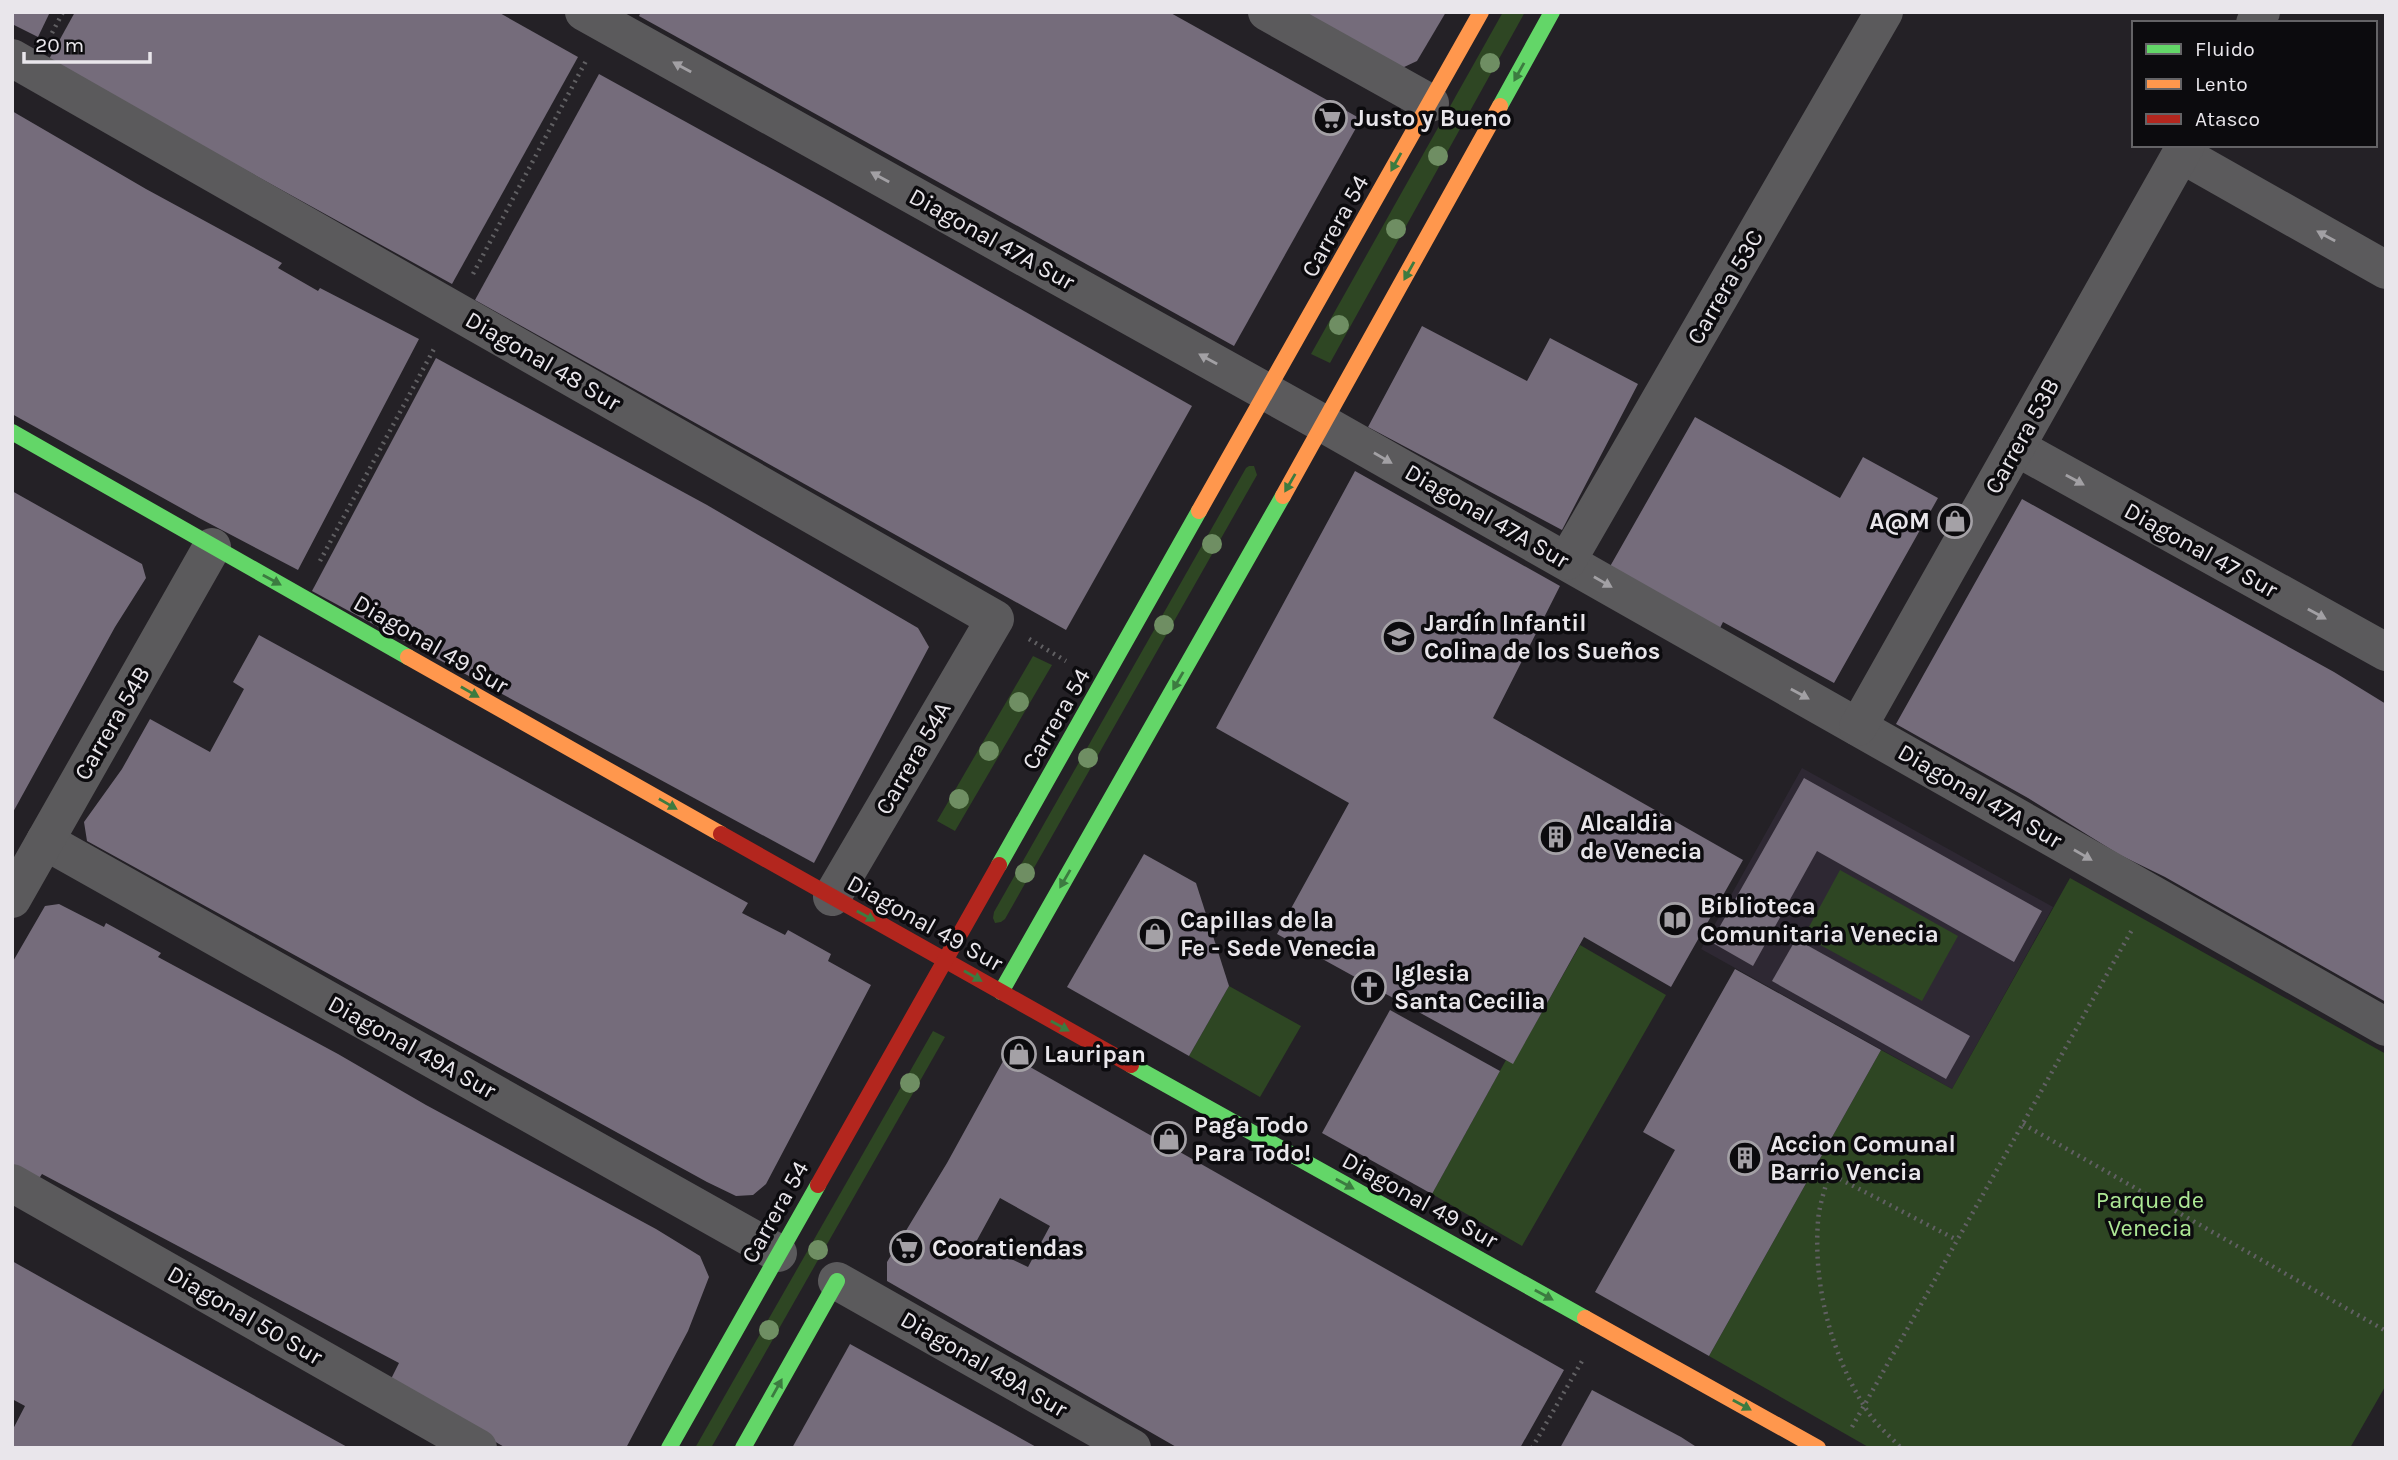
<svg xmlns="http://www.w3.org/2000/svg" width="2398" height="1460" font-family="Karla,sans-serif">
  <style>
    .built { fill: #2e2833 }
    .green { fill: #2e4623 }
    .building { fill: #756c7b; fill-rule: evenodd }
    .lines { fill: none; stroke-linecap: round; stroke-linejoin: round }
    .path { stroke: #616063; stroke-width: 4.5; stroke-dasharray: 2 5; stroke-linecap: butt }
    .street { stroke: #5b5a5c; stroke-width: 38 }
    .fast { stroke: #63d668; stroke-width: 16 }
    .slow { stroke: #ff974d; stroke-width: 16 }
    .jam { stroke: #b3261e; stroke-width: 16 }
    .tree { fill: #6f8e63 }
    .oneway { fill: #a2a0a4 }
    .oneway2 { fill: #3c7b40 }
    .labels { text-anchor: middle; stroke-width: 7; stroke-linejoin: round; paint-order: stroke }
    .poi-label { font-size: 24px; font-weight: bold; fill: #e9e6eb; stroke: #0c0b0e; text-anchor: start }
    .street-label { font-size: 24px; fill: #e9e6eb; stroke: #0c0b0e }
    .park-label { font-size: 24px; fill: #ade895; stroke: #0c0b0e }
  </style>
  <rect width="100%" height="100%" fill="#242126"/>
  <polygon class="built" points="1802,768 2053,907 1952,1089 1701,949"/>
  <g class="green">
    <polygon points="1503,12 1525,12 1330,363 1311,354"/>
    <polygon points="1249,466 1254,466 1257,475 1005,919 1001,922 995,923 993,918 994,912 1246,468"/>
    <polygon points="1033,656 1052,665 955,831 937,821"/>
    <polygon points="1840,870 1958,936 1922,1001 1804,936"/>
    <polygon points="2070,878 2386,1054 2386,1385 2350,1448 1870,1448 1709,1356 1881,1050 1952,1089"/>
    <polygon points="1580,945 1666,995 1522,1246 1432,1194 1506,1060 1513,1063"/>
    <polygon points="1229,986 1301,1026 1260,1097 1189,1056"/>
    <polygon points="933,1031 945,1037 711,1448 695,1448"/>
  </g>
  <g class="building">
    <polygon points="12,12 50,12 38,37 12,24"/>
    <polygon points="75,12 498,12 578,57 452,284 48,61"/>
    <polygon points="641,12 1169,12 1361,119 1234,346 639,16"/>
    <polygon points="1300,12 1446,12 1417,61 1402,68"/>
    <polygon points="599,74 824,198 1192,406 1066,630 475,300"/>
    <polygon points="12,111 146,189 282,263 278,268 318,291 320,288 419,339 298,570 199,518 12,414"/>
    <polygon points="1422,326 1527,381 1550,338 1638,384 1562,530 1368,427"/>
    <polygon points="436,358 707,505 918,628 929,647 814,863 312,591"/>
    <polygon points="1695,417 1840,498 1863,457 1938,498 1834,683 1723,622 1718,632 1608,570"/>
    <polygon points="1355,471 1560,586 1493,718 1743,860 1671,987 1584,937 1513,1064 1277,934 1349,803 1216,728"/>
    <polygon points="12,491 142,564 146,578 115,627 12,814"/>
    <polygon points="2022,499 2334,672 2386,704 2386,1002 2165,877 2120,855 2028,798 1896,724"/>
    <polygon points="259,635 748,903 742,913 785,935 788,930 831,954 828,961 871,985 766,1184 753,1195 736,1196 707,1182 87,841 84,822 122,769 150,719 210,752 244,689 233,682"/>
    <polygon points="1804,778 2042,911 2014,962 1817,851 1753,966 1711,942"/>
    <polygon points="1144,854 1196,883 1229,986 1189,1056 1067,987"/>
    <polygon points="59,904 104,927 106,923 161,953 158,957 338,1054 426,1105 656,1229 700,1256 709,1277 688,1331 626,1448 506,1448 390,1381 399,1363 42,1174 36,1183 12,1170 12,963 45,906"/>
    <polygon points="1796,939 1970,1036 1946,1079 1772,981"/>
    <polygon points="1735,969 1881,1050 1709,1356 1595,1292 1675,1150 1643,1132"/>
    <polygon points="1390,1010 1500,1071 1432,1194 1322,1133"/>
    <path d="M1007 1054 1564 1370 1520 1448H1178L887 1281V1262L947 1163ZM1000 1198 1050 1226 1028 1267 976 1242Z"/>
    <polygon points="12,1261 85,1302 349,1448 12,1448 12,1431 25,1406 12,1399"/>
    <polygon points="850,1344 995,1424 1038,1448 792,1448"/>
    <polygon points="1592,1390 1681,1437 1698,1448 1560,1448"/>
  </g>
  <g class="lines">
    <g class="path">
      <polyline points="52,33 63,12"/>
      <polyline points="473,274 587,59"/>
      <polyline points="320,561 435,347"/>
      <polyline points="1029,639 1066,661"/>
      <polyline points="2023,1124 2386,1331"/>
      <polyline points="1815,1166 1957,1240"/>
      <path d="M1829 1174C1825 1189 1819 1206 1818 1221 1813 1287 1832 1357 1868 1412 1876 1425 1890 1436 1901 1448"/>
      <polyline points="1852,1427 2133,928"/>
      <polyline points="1532,1448 1582,1361"/>
    </g>
    <g class="street">
      <polyline points="584,12 1324,424 2386,1027"/>
      <polyline points="1267,12 1430,103"/>
      <polyline points="2255,23 2261,12"/>
      <polyline points="12,58 995,619 832,897"/>
      <polyline points="2181,154 2386,270"/>
      <polyline points="2016,447 2386,652"/>
      <polyline points="1567,561 1884,12"/>
      <polyline points="1858,727 2186,145"/>
      <polyline points="45,841 778,1253"/>
      <polyline points="12,899 212,547"/>
      <polyline points="12,1183 478,1448"/>
      <polyline points="837,1281 1132,1448"/>
    </g>
    <g class="fast">
      <polyline points="1500,106 1552,12"/>
      <polyline points="12,432 408,657"/>
      <polyline points="999,865 1199,511"/>
      <polyline points="1001,992 1283,496"/>
      <polyline points="1131,1065 1585,1318"/>
      <polyline points="669,1448 818,1185"/>
      <polyline points="743,1448 837,1281"/>
    </g>
    <g class="slow">
      <polyline points="1283,496 1500,106"/>
      <polyline points="1199,511 1481,12"/>
      <polyline points="408,657 721,834"/>
      <polyline points="1585,1318 1818,1448"/>
    </g>
    <g class="jam">
      <polyline points="721,834 1131,1065"/>
      <polyline points="818,1185 999,865"/>
    </g>
  </g>
  <g class="tree">
    <circle cx="1490" cy="63" r="10"/>
    <circle cx="1438" cy="156" r="10"/>
    <circle cx="1396" cy="229" r="10"/>
    <circle cx="1339" cy="325" r="10"/>
    <circle cx="1212" cy="544" r="10"/>
    <circle cx="1164" cy="625" r="10"/>
    <circle cx="1019" cy="702" r="10"/>
    <circle cx="989" cy="751" r="10"/>
    <circle cx="1088" cy="758" r="10"/>
    <circle cx="959" cy="799" r="10"/>
    <circle cx="1025" cy="873" r="10"/>
    <circle cx="910" cy="1083" r="10"/>
    <circle cx="818" cy="1250" r="10"/>
    <circle cx="769" cy="1330" r="10"/>
  </g>
  <defs><path id="oneway-solid" d="M-6-.8H1V-3.2L6.5 0L1 3.2V.8H-6Z" transform="scale(1.75)"/></defs>
  <g class="oneway">
    <use href="#oneway-solid" transform="translate(682 67) rotate(-151)"/>
    <use href="#oneway-solid" transform="translate(880 177) rotate(-151)"/>
    <use href="#oneway-solid" transform="translate(2326 236) rotate(-151)"/>
    <use href="#oneway-solid" transform="translate(1208 359) rotate(-151)"/>
    <use href="#oneway-solid" transform="translate(1383 458) rotate(30)"/>
    <use href="#oneway-solid" transform="translate(2075 480) rotate(29)"/>
    <use href="#oneway-solid" transform="translate(1603 582) rotate(30)"/>
    <use href="#oneway-solid" transform="translate(2317 614) rotate(29)"/>
    <use href="#oneway-solid" transform="translate(1800 694) rotate(29)"/>
    <use href="#oneway-solid" transform="translate(2083 855) rotate(30)"/>
  </g>
  <g class="oneway2">
    <use href="#oneway-solid" transform="translate(1519 72) rotate(119)"/>
    <use href="#oneway-solid" transform="translate(1396 162) rotate(119)"/>
    <use href="#oneway-solid" transform="translate(1409 271) rotate(119)"/>
    <use href="#oneway-solid" transform="translate(1290 483) rotate(120)"/>
    <use href="#oneway-solid" transform="translate(272 580) rotate(29)"/>
    <use href="#oneway-solid" transform="translate(1178 681) rotate(120)"/>
    <use href="#oneway-solid" transform="translate(470 692) rotate(30)"/>
    <use href="#oneway-solid" transform="translate(668 804) rotate(30)"/>
    <use href="#oneway-solid" transform="translate(1065 879) rotate(120)"/>
    <use href="#oneway-solid" transform="translate(866 916) rotate(29)"/>
    <use href="#oneway-solid" transform="translate(973 976) rotate(30)"/>
    <use href="#oneway-solid" transform="translate(1060 1026) rotate(29)"/>
    <use href="#oneway-solid" transform="translate(1345 1184) rotate(29)"/>
    <use href="#oneway-solid" transform="translate(1544 1295) rotate(29)"/>
    <use href="#oneway-solid" transform="translate(777 1388) rotate(-61)"/>
    <use href="#oneway-solid" transform="translate(1742 1405) rotate(29)"/>
  </g>
  <defs>
    <g id="supermarket-ring" transform="scale(1.75)"><circle r="9.5" fill="#0c0b0e" stroke="#a4a1a6" stroke-width="1.5"/><path d="M-6-5.5h2.5l.6 2H6L4.5 2H-2.5L-4.4-4H-6ZM-1.5 3.2a1.3 1.3 0 1 0 .1 0ZM3 3.2a1.3 1.3 0 1 0 .1 0Z" fill="#a4a1a6"/></g>
    <g id="shop-ring" transform="scale(1.75)"><circle r="9.5" fill="#0c0b0e" stroke="#a4a1a6" stroke-width="1.5"/><path d="M-5-2.5h2.3a2.7 3.5 0 0 1 5.4 0H5L5.5 6h-11ZM-1.5-2.5h3a1.5 2.3 0 0 0-3 0Z" fill="#a4a1a6"/></g>
    <g id="school-ring" transform="scale(1.75)"><circle r="9.5" fill="#0c0b0e" stroke="#a4a1a6" stroke-width="1.5"/><path d="M0-5L7-2L0 1L-7-2ZM-4 1L0 2.5L4 1V4Q0 6-4 4Z" fill="#a4a1a6"/></g>
    <g id="building-ring" transform="scale(1.75)"><circle r="9.5" fill="#0c0b0e" stroke="#a4a1a6" stroke-width="1.5"/><path d="M-4-6H4V6H1V3H-1V6H-4ZM-2.5-4.3h1.7v1.8h-1.7ZM.8-4.3h1.7v1.8H.8ZM-2.5-1h1.7V.8h-1.7ZM.8-1h1.7V.8H.8Z" fill="#a4a1a6"/></g>
    <g id="library-ring" transform="scale(1.75)"><circle r="9.5" fill="#0c0b0e" stroke="#a4a1a6" stroke-width="1.5"/><path d="M-6-4Q-3-5.5-.7-3.5V5Q-3 3-6 4ZM6-4Q3-5.5 .7-3.5V5Q3 3 6 4Z" fill="#a4a1a6"/></g>
    <g id="church-ring" transform="scale(1.75)"><circle r="9.5" fill="#0c0b0e" stroke="#a4a1a6" stroke-width="1.5"/><path d="M-1.2-6h2.4v3.5h3.3v2.4h-3.3V6h-2.4V-.1h-3.3v-2.4h3.3Z" fill="#a4a1a6"/></g>
  </defs>
  <g fill-rule="evenodd">
    <use href="#supermarket-ring" x="1330" y="118"/>
    <use href="#shop-ring" x="1955" y="521"/>
    <use href="#school-ring" x="1399" y="637"/>
    <use href="#building-ring" x="1556" y="837"/>
    <use href="#library-ring" x="1675" y="920"/>
    <use href="#shop-ring" x="1155" y="934"/>
    <use href="#church-ring" x="1369" y="987"/>
    <use href="#shop-ring" x="1019" y="1054"/>
    <use href="#shop-ring" x="1169" y="1139"/>
    <use href="#building-ring" x="1745" y="1158"/>
    <use href="#supermarket-ring" x="907" y="1248"/>
  </g>
  <g class="labels">
    <g class="poi-label">
      <text x="1354" y="126">Justo y Bueno</text>
      <text x="1930" y="529" text-anchor="end">A@M</text>
      <text x="1424" y="631">Jardín Infantil<tspan x="1424" dy="28">Colina de los Sueños</tspan></text>
      <text x="1580" y="831">Alcaldia<tspan x="1580" dy="28">de Venecia</tspan></text>
      <text x="1700" y="914">Biblioteca<tspan x="1700" dy="28">Comunitaria Venecia</tspan></text>
      <text x="1180" y="928">Capillas de la<tspan x="1180" dy="28">Fe - Sede Venecia</tspan></text>
      <text x="1394" y="981">Iglesia<tspan x="1394" dy="28">Santa Cecilia</tspan></text>
      <text x="1044" y="1062">Lauripan</text>
      <text x="1194" y="1133">Paga Todo<tspan x="1194" dy="28">Para Todo!</tspan></text>
      <text x="1770" y="1152">Accion Comunal<tspan x="1770" dy="28">Barrio Vencia</tspan></text>
      <text x="932" y="1256">Cooratiendas</text>
    </g>
    <g class="street-label">
      <text transform="translate(1335 226) rotate(-61)" y="8">Carrera 54</text>
      <text transform="translate(992 239) rotate(29)" y="8">Diagonal 47A Sur</text>
      <text transform="translate(1725 287) rotate(-60)" y="8">Carrera 53C</text>
      <text transform="translate(543 361) rotate(30)" y="8">Diagonal 48 Sur</text>
      <text transform="translate(2022 436) rotate(-61)" y="8">Carrera 53B</text>
      <text transform="translate(1487 516) rotate(30)" y="8">Diagonal 47A Sur</text>
      <text transform="translate(2201 550) rotate(29)" y="8">Diagonal 47 Sur</text>
      <text transform="translate(431 644) rotate(30)" y="8">Diagonal 49 Sur</text>
      <text transform="translate(1056 719) rotate(-60)" y="8">Carrera 54</text>
      <text transform="translate(112 723) rotate(-60)" y="8">Carrera 54B</text>
      <text transform="translate(913 758) rotate(-60)" y="8">Carrera 54A</text>
      <text transform="translate(1980 796) rotate(30)" y="8">Diagonal 47A Sur</text>
      <text transform="translate(925 923) rotate(29)" y="8">Diagonal 49 Sur</text>
      <text transform="translate(412 1047) rotate(29)" y="8">Diagonal 49A Sur</text>
      <text transform="translate(1420 1200) rotate(29)" y="8">Diagonal 49 Sur</text>
      <text transform="translate(775 1212) rotate(-61)" y="8">Carrera 54</text>
      <text transform="translate(245 1315) rotate(30)" y="8">Diagonal 50 Sur</text>
      <text transform="translate(984 1364) rotate(30)" y="8">Diagonal 49A Sur</text>
    </g>
    <g class="park-label">
      <text x="2150" y="1208">Parque de<tspan x="2150" dy="28">Venecia</tspan></text>
    </g>
  </g>
  <rect width="2398" height="1460" fill="none" stroke="#e9e6eb" stroke-width="28"/>
  <rect x="2132" y="21" width="245" height="126" fill="#0c0b0e" stroke="#646366" stroke-width="2"/>
  <rect x="2146" y="44" width="35" height="10" fill="#63d668" stroke="#646366" stroke-width="2"/>
  <text x="2195" y="56" font-size="21" fill="#e9e6eb">Fluido</text>
  <rect x="2146" y="79" width="35" height="10" fill="#ff974d" stroke="#646366" stroke-width="2"/>
  <text x="2195" y="91" font-size="21" fill="#e9e6eb">Lento</text>
  <rect x="2146" y="114" width="35" height="10" fill="#b3261e" stroke="#646366" stroke-width="2"/>
  <text x="2195" y="126" font-size="21" fill="#e9e6eb">Atasco</text>
  <path d="M24 52v10h126v-10" fill="none" stroke="#e9e6eb" stroke-width="3.5"/>
  <text x="35" y="52" font-size="21" fill="#e9e6eb" stroke="#0c0b0e" stroke-width="5" paint-order="stroke">20 m</text>
</svg>
